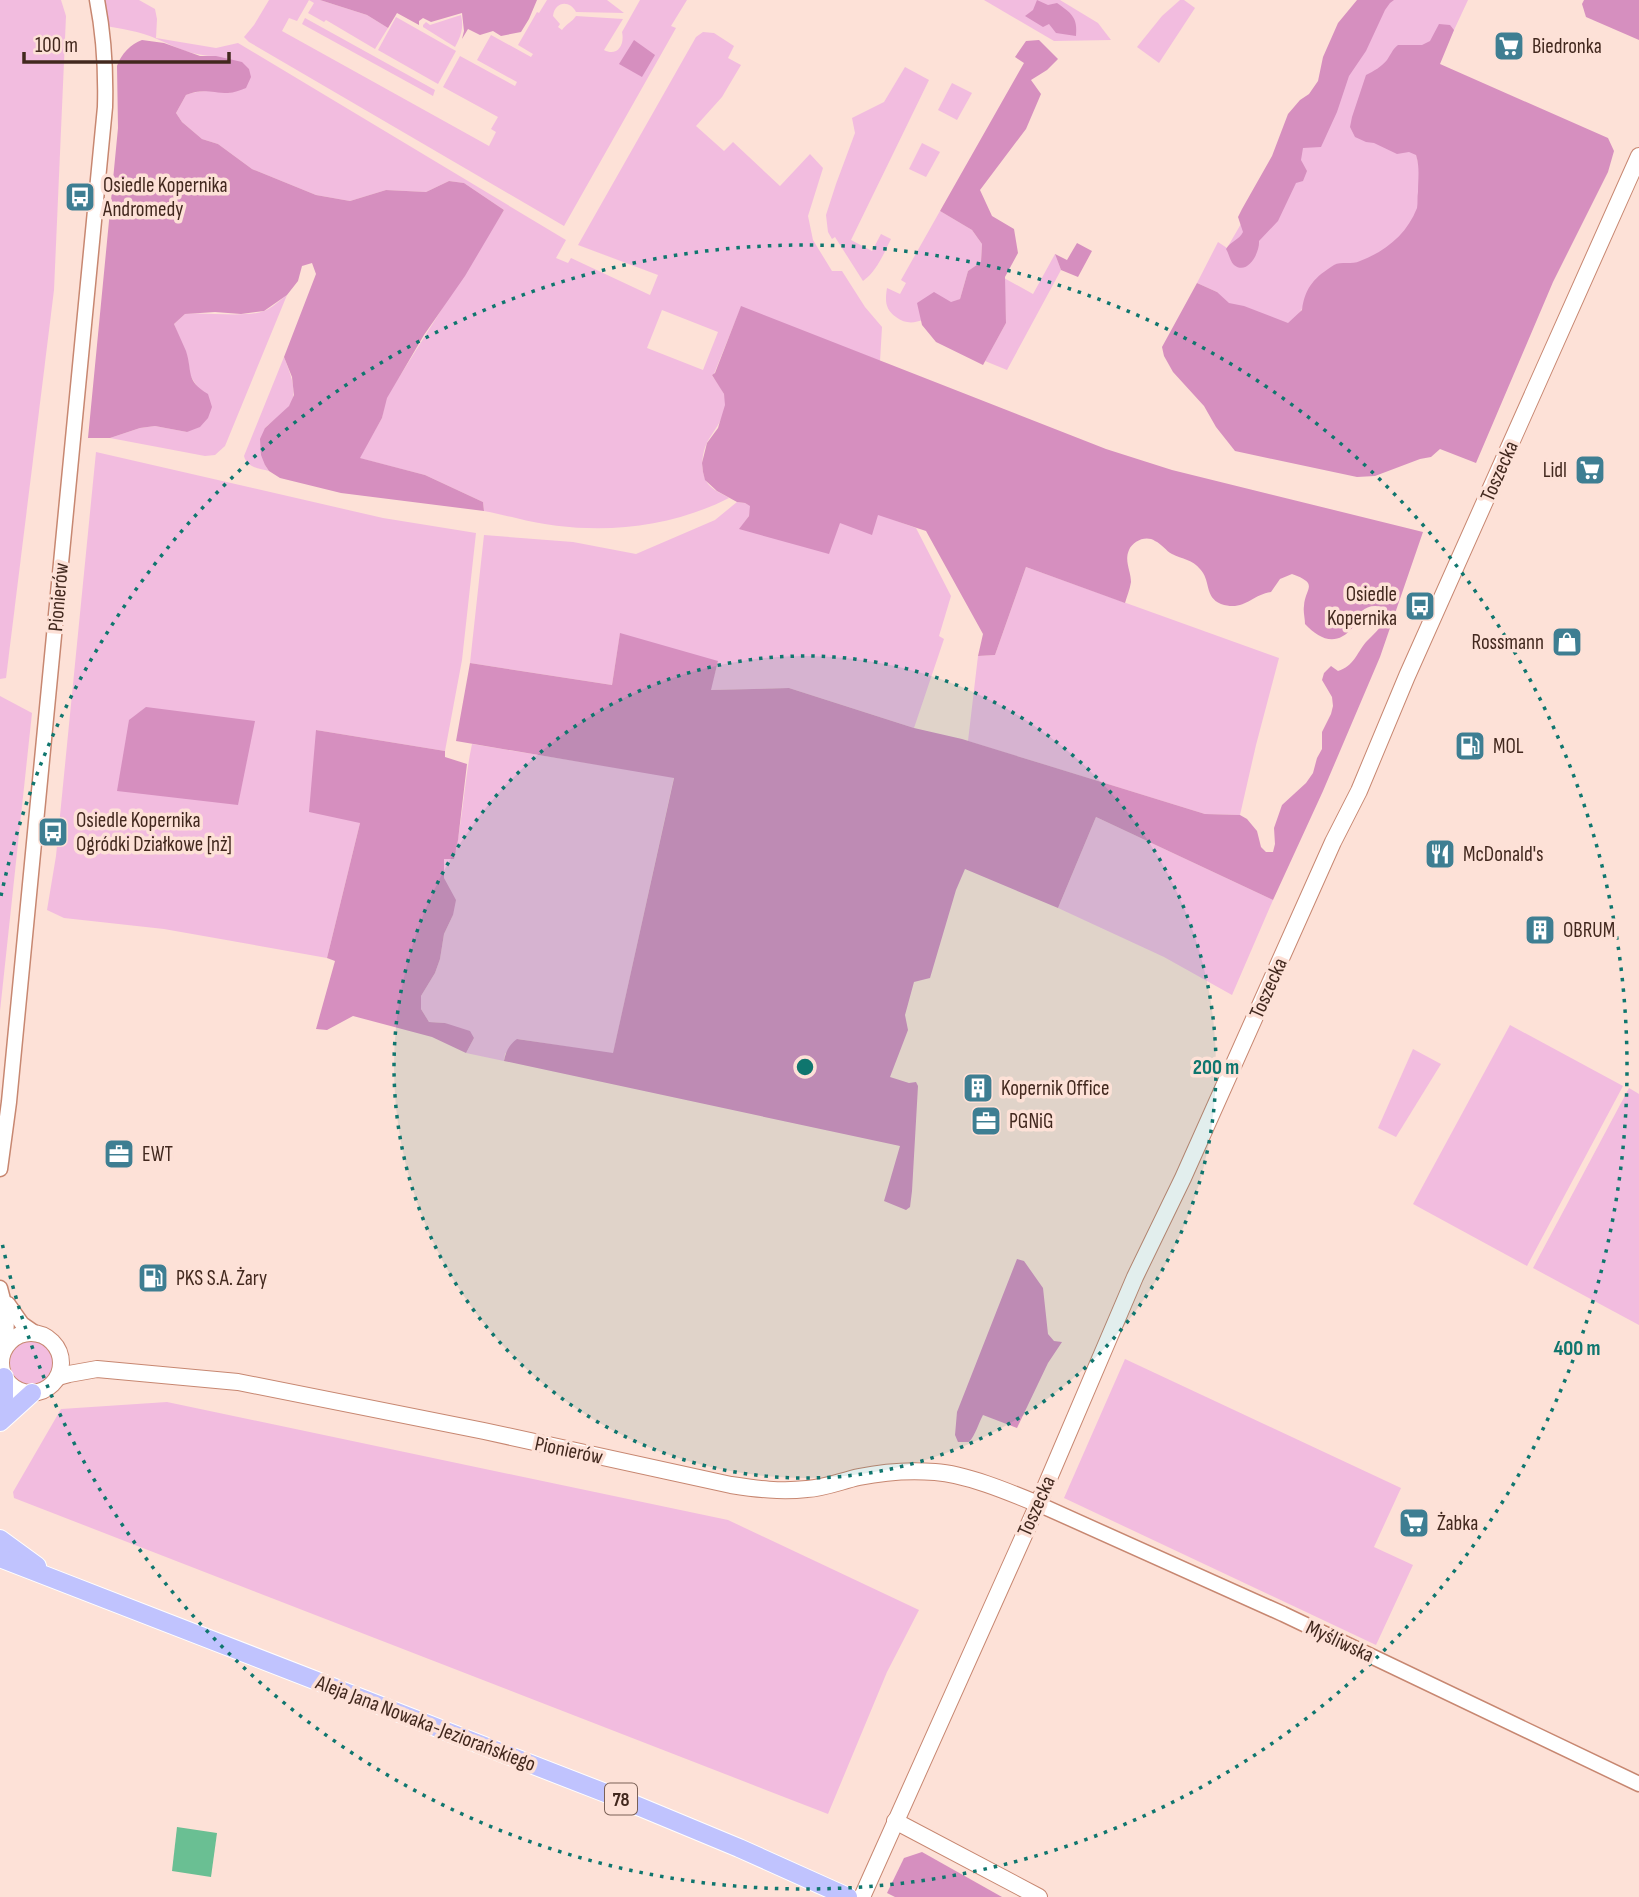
<svg xmlns="http://www.w3.org/2000/svg" width="1639" height="1897" font-family="'Sofia Sans Condensed',sans-serif">
  <style>
    .green { fill: #f2bcdf; fill-rule: evenodd }
    .forest { fill: #d68fbf }
    .water { fill: #6abf93 }
    .lines { fill: none; stroke-linecap: round; stroke-linejoin: round }
    .tertiary-casing { stroke: #c78771; stroke-width: 17 }
    .secondary-casing { stroke: #c78771; stroke-width: 18 }
    .primary-casing { stroke: #fff; stroke-width: 20 }
    .tertiary { stroke: #fff; stroke-width: 14 }
    .secondary { stroke: #fff; stroke-width: 16 }
    .primary { stroke: #c0c3fe; stroke-width: 18 }
    .ring { fill: none; stroke: #0f766e; stroke-width: 3.5; stroke-dasharray: 3.5 7 }
    .labels { text-anchor: middle; stroke-width: 7; stroke-linejoin: round; paint-order: stroke }
    .shield { fill: #fde1d7; stroke: #7a6056; stroke-width: 2 }
    .shield-label { font-size: 19px; font-weight: bold; fill: #42281e }
    .poi-label { font-size: 21px; fill: #42281e; stroke: #fde1d7; text-anchor: start }
    .street-label { font-size: 21px; fill: #42281e; stroke: #fde1d7 }
    .centre { fill: #0f766e; stroke: #fde1d7; stroke-width: 3.5 }
    .ring-label { font-size: 21px; text-anchor: middle; font-weight: bold; fill: #0f766e; stroke: #fde1d7; stroke-width: 7; stroke-linejoin: round; paint-order: stroke }
  </style>
  <rect width="100%" height="100%" fill="#fde1d7"/>
  <g class="green">
    <polygon points="0,0 61,0 66,16 54,290 6,678 0,679"/>
    <path d="M97 0H139L155 9 157 19 156 38 216 48 238 43 566 240 556 258 568 263 571 258 650 295 658 275 578 245 696 37 703 32 714 33 734 46 728 58 741 65 722 97 696 126 724 151 733 142 780 186 810 154 823 168 808 216 813 240 832 271H842L865 307 882 327 880 361 741 307 714 374 712 375C715 380 721 387 724 394 730 411 717 426 709 439 701 452 699 475 710 486 715 491 723 494 729 498 664 531 587 536 516 518 505 516 495 513 484 511L483 502 425 475 359 458 382 418 386 398 504 210 464 183 449 181 426 192 386 190 350 201 316 195 252 169 218 144 202 139 182 122 176 113 186 95C201 89 214 91 230 93L216 56C192 56 178 48 157 39 140 31 120 29 102 25ZM662 310 718 332 703 370 647 348Z"/>
    <path d="M269 0H320L367 15 388 28 375 49 326 20 324 22 308 13 314 3 309 0 297 21 289 18 282 31 489 146 496 132 491 129 498 117 443 87 460 56 515 86 517 82 477 60 491 35 531 57 533 54 518 45 537 12 539 13 547 0H607L624 13 576 12C570 0 555 1 553 16L560 24 558 27 562 30C566 24 572 22 576 16L623 19 604 50C617 57 625 45 622 32L640 0H687L671 26 676 28 564 226 249 42 244 37 254 25Z"/>
    <polygon points="984,0 1060,0 1098,23 1111,40 1054,41"/>
    <polygon points="1180,0 1184,0 1195,8 1159,63 1137,47 1162,16"/>
    <polygon points="1371,0 1468,0 1434,73 1416,154 1430,217 1373,263 1315,287 1290,329 1217,306 1217,292 1197,283 1218,242 1227,248"/>
    <path d="M461 15C464 28 461 36 455 47L423 27V25L426 22 430 25Z"/>
    <polygon points="396,17 456,51 438,84 378,50"/>
    <polygon points="305,18 435,90 433,96 302,24"/>
    <path d="M905 67 929 80 851 240 872 251 881 234 891 239C884 253 877 271 863 281L835 237 832 239 828 232 826 215 836 184 855 133 852 118 884 102Z"/>
    <polygon points="952,83 972,93 957,120 938,110"/>
    <polygon points="922,143 940,152 926,177 909,169"/>
    <path d="M940 211 972 230 982 244 981 262 968 271 960 299C940 306 918 334 896 317 885 309 885 301 887 288L900 294 906 283 901 280Z"/>
    <polygon points="1055,254 1061,270 1007,370 985,361 1006,323 1004,278 1033,294"/>
    <path d="M287 295 225 446 215 455 205 456 110 438 140 428 155 426 187 432 198 388 190 375 188 360 174 324 185 314C206 312 246 318 264 311 272 308 280 300 287 295Z"/>
    <path d="M284 357C289 371 299 391 290 405 284 414 272 421 265 428V465L269 471C259 468 247 468 244 456Z"/>
    <polygon points="96,452 383,518 476,533 462,660 445,751 316,730 360,823 327,958 164,929 64,918 47,910 56,856"/>
    <polygon points="737,502 745,503 751,506 749,516 740,529 840,523 878,514 916,528 951,596 939,636 944,639 914,728 789,688 710,690 718,662 620,634 612,685 470,663 484,535 573,542 636,554 715,520"/>
    <polygon points="1026,567 1279,658 1256,745 1240,815 1205,814 968,741 978,656 995,655"/>
    <polygon points="0,696 32,713 0,1011"/>
    <path d="M472 744 674 777 613 1054 518 1039 505 1054 504 1061 466 1053 474 1038 445 1023 429 1022 421 1009V996L435 973 440 959 444 934 453 915 444 878V859L454 858C463 820 464 782 472 744Z"/>
    <polygon points="1096,817 1273,900 1232,995 1164,957 1058,908"/>
    <polygon points="1510,1025 1623,1086 1527,1266 1413,1204"/>
    <polygon points="1413,1049 1441,1064 1396,1137 1378,1128"/>
    <polygon points="1629,1088 1639,1094 1639,1325 1533,1268"/>
    <circle cx="32" cy="1363" r="22"/>
    <polygon points="1125,1359 1401,1488 1374,1547 1413,1565 1376,1645 1064,1498"/>
    <polygon points="167,1402 728,1520 919,1610 887,1672 828,1814 14,1498 13,1492 61,1409"/>
  </g>
  <g class="forest">
    <polygon points="320,0 537,0 529,19 521,32 501,36 493,31 480,35 468,29 462,39 464,31 462,13 431,22 423,18 419,21 419,25 397,13 388,28 367,15"/>
    <path d="M1037 0 1048 5 1057 3C1071 13 1078 17 1076 36L1056 33 1049 24 1043 27 1025 16 1033 10Z"/>
    <path d="M1357 0H1394L1390 3 1385 10 1366 51 1349 76 1337 112 1321 147 1303 148 1301 160 1307 171 1303 181 1296 183 1278 221 1259 241C1260 252 1248 276 1234 265 1230 261 1229 254 1226 249 1231 241 1239 240 1243 232L1238 217 1242 209 1272 156 1288 114 1300 100 1309 94 1318 81 1323 57 1338 23Z"/>
    <polygon points="1584,0 1639,0 1639,40 1586,17 1582,4"/>
    <path d="M1439 24 1450 25 1454 30 1440 64 1608 138 1614 151 1608 172 1553 282 1476 463 1440 449 1431 457 1420 459 1375 476 1357 477 1235 451 1216 427 1204 406 1173 372 1164 356 1162 347 1197 283 1217 292 1229 303 1244 306 1288 323 1302 310C1305 287 1315 277 1334 265 1341 261 1352 265 1360 261 1386 251 1407 234 1417 208 1418 203 1417 197 1418 192 1418 178 1420 168 1416 155L1409 152 1397 154 1374 143 1366 142 1355 137 1350 127 1352 117 1366 75C1374 71 1381 67 1387 60 1391 54 1392 50 1398 45H1422L1430 41Z"/>
    <path d="M142 40 164 43 200 56H216L242 62 249 69 251 77 246 88C240 90 234 93 228 93 211 93 203 88 186 95L176 113 182 122 202 139 218 144 252 169 316 195 350 201 386 190 426 192 449 181 464 183 504 210 465 276 424 335 387 398 382 418 360 458 425 475 483 502 484 511 341 493 280 478 269 471 265 465 261 455 260 439 265 428 289 406 294 395 292 377 284 357 316 274 312 263 302 266 298 281 287 295 264 311 241 314 215 312 185 314 174 324C178 333 182 342 186 351 193 373 185 380 208 394L212 407 208 418 200 427 187 432 155 426 140 428 110 438H88L118 128 117 66C121 54 131 44 142 40Z"/>
    <polygon points="634,40 655,55 642,77 619,64"/>
    <polygon points="1039,40 1058,59 1047,70 1031,80 1041,94 1026,129 980,190 992,216 1014,229 1018,253 1005,277 1006,323 983,365 936,342 922,325 917,303 934,292 951,302 960,299 968,271 981,262 982,244 972,230 940,211 1024,63 1015,57 1026,41"/>
    <polygon points="1077,243 1092,251 1078,277 1061,270 1055,254 1067,260"/>
    <path d="M741 306 1106 449 1172 470 1423 532 1380 657 1323 791 1273 900 1096 817 1058 908 965 869 956 890 930 978 914 982 905 1015 908 1030 890 1077 909 1083 916 1082 918 1086 912 1191 910 1207 906 1210 884 1201 900 1146 504 1061C506 1051 509 1045 517 1039L613 1053 674 778 456 741 470 663 612 685 620 633 718 661 711 690 789 688 914 728 962 739 1205 814 1240 815 1247 819 1257 831 1261 847 1266 852H1273L1275 844 1274 828 1282 805 1306 783 1313 773 1317 758 1322 749V732L1331 714 1333 706 1332 697 1322 680 1324 673 1331 666 1338 671C1354 666 1356 654 1366 642 1373 635 1380 628 1386 620L1385 611 1382 607C1374 605 1367 606 1361 612 1357 616 1356 622 1353 627 1337 647 1320 640 1305 624 1305 618 1303 612 1304 606 1305 588 1320 584 1292 574L1280 579 1271 592C1251 595 1244 612 1221 604 1204 597 1211 580 1200 569 1193 560 1182 559 1172 554 1166 551 1162 544 1155 541 1146 535 1133 541 1129 550 1124 561 1131 571 1131 582 1130 589 1127 596 1125 603L1026 567 995 655 978 656 983 634 926 531 878 515 872 535 840 523 829 554 739 529 749 516 750 506 745 503 737 502 717 491 705 480 703 472 702 463 707 443 718 428 725 405 724 394 712 375 715 373Z"/>
    <polygon points="146,707 255,721 238,805 117,791 129,720"/>
    <polygon points="316,730 445,751 445,757 467,764 458,840 454,859 444,859 444,878 456,900 453,915 444,934 440,959 435,973 421,996 421,1009 429,1022 445,1023 470,1031 474,1038 466,1053 432,1037 353,1016 327,1030 316,1029 335,961 327,958 360,823 309,812"/>
    <path d="M1017 1259 1024 1261 1043 1288 1048 1334 1054 1341 1062 1342 1048 1363 1017 1428 983 1415C978 1424 976 1434 969 1442H958L955 1435 957 1412Z"/>
    <polygon points="922,1852 1002,1897 895,1897 887,1893 904,1858"/>
  </g>
  <polygon class="water" points="177,1827 217,1833 211,1877 172,1871"/>
  <g class="lines">
    <g class="tertiary-casing">
      <g id="tertiary">
        <path d="M0 1169 9 1102 105 107C106 71 104 36 97 0"/>
        <polyline points="0,1288 7,1315 6,1346"/>
        <polyline points="8,1304 22,1324 35,1333"/>
        <polyline points="1038,1504 1283,1614 1639,1784"/>
      </g>
    </g>
    <g class="secondary-casing">
      <g id="secondary">
        <circle cx="31" cy="1363" r="30"/>
        <path d="M58 1377 69 1374 97 1369 238 1382 484 1431 731 1485C757 1489 781 1492 807 1489 825 1488 841 1481 859 1477 883 1472 910 1470 935 1472 966 1474 1009 1492 1038 1504"/>
        <polyline points="895,1821 1039,1897"/>
        <polyline points="862,1897 1038,1504 1135,1277 1183,1178 1333,842 1359,791 1407,676 1639,156"/>
      </g>
    </g>
    <g class="primary-casing">
      <g id="primary">
        <polyline points="0,1415 4,1397 4,1377"/>
        <polyline points="0,1422 32,1393"/>
        <polyline points="0,1539 37,1566"/>
        <polyline points="0,1558 621,1799 739,1848 848,1897"/>
      </g>
    </g>
    <use href="#tertiary" class="tertiary"/>
    <use href="#secondary" class="secondary"/>
    <use href="#primary" class="primary"/>
  </g>
  <circle cx="805" cy="1067" r="411" fill="#0f766e" fill-opacity=".12"/>
  <g class="ring">
    <circle cx="805" cy="1067" r="411"/>
    <path d="M1 896A822 822 0 1 1 1 1238"/>
  </g>
  <defs>
    <g id="supermarket-square" transform="scale(1.575)"><rect x="-9" y="-9" width="18" height="18" rx="4" fill="#3e7e92" stroke="#fde1d7"/><path d="M-6-5.5h2.5l.6 2H6L4.5 2H-2.5L-4.4-4H-6ZM-1.5 3.2a1.3 1.3 0 1 0 .1 0ZM3 3.2a1.3 1.3 0 1 0 .1 0Z" fill="#fff"/></g>
    <g id="bus-square" transform="scale(1.575)"><rect x="-9" y="-9" width="18" height="18" rx="4" fill="#3e7e92" stroke="#fde1d7"/><path d="M-5-6H5V4H4V6H2V4H-2V6H-4V4H-5ZM-3.5-4V0h7V-4ZM-3.5 1.2v1.5H-2V1.2ZM2 1.2v1.5H3.5V1.2Z" fill="#fff"/></g>
    <g id="shop-square" transform="scale(1.575)"><rect x="-9" y="-9" width="18" height="18" rx="4" fill="#3e7e92" stroke="#fde1d7"/><path d="M-5-2.5h2.3a2.7 3.5 0 0 1 5.4 0H5L5.5 6h-11ZM-1.5-2.5h3a1.5 2.3 0 0 0-3 0Z" fill="#fff"/></g>
    <g id="fuel-square" transform="scale(1.575)"><rect x="-9" y="-9" width="18" height="18" rx="4" fill="#3e7e92" stroke="#fde1d7"/><path d="M-5.5-6h7V0h2V4h1.3V-2.5L3-4.5l.8-.8L6-3V5H2.5V1h-1V6h-7ZM-4.2-4.7v3.2H.2V-4.7Z" fill="#fff"/></g>
    <g id="restaurant-square" transform="scale(1.575)"><rect x="-9" y="-9" width="18" height="18" rx="4" fill="#3e7e92" stroke="#fde1d7"/><path d="M-5-6h1v4h1v-4h1v4h1v-4h1v5L-1.5 .5V6h-2V.5L-5-1ZM5-6V6H3V1.5H1.5Q1.5-4 5-6Z" fill="#fff"/></g>
    <g id="building-square" transform="scale(1.575)"><rect x="-9" y="-9" width="18" height="18" rx="4" fill="#3e7e92" stroke="#fde1d7"/><path d="M-4-6H4V6H1V3H-1V6H-4ZM-2.5-4.3h1.7v1.8h-1.7ZM.8-4.3h1.7v1.8H.8ZM-2.5-1h1.7V.8h-1.7ZM.8-1h1.7V.8H.8Z" fill="#fff"/></g>
    <g id="office-square" transform="scale(1.575)"><rect x="-9" y="-9" width="18" height="18" rx="4" fill="#3e7e92" stroke="#fde1d7"/><path d="M-6-3h4V-5.5h4V-3h4V5H-6ZM-1-4.5V-3h2v-1.5ZM-6 0V1H6V0Z" fill="#fff"/></g>
  </defs>
  <g fill-rule="evenodd">
    <use href="#supermarket-square" x="1509" y="46"/>
    <use href="#bus-square" x="80" y="197"/>
    <use href="#supermarket-square" x="1590" y="470"/>
    <use href="#bus-square" x="1420" y="606"/>
    <use href="#shop-square" x="1567" y="642"/>
    <use href="#fuel-square" x="1470" y="746"/>
    <use href="#bus-square" x="53" y="832"/>
    <use href="#restaurant-square" x="1440" y="854"/>
    <use href="#building-square" x="1540" y="930"/>
    <use href="#building-square" x="978" y="1088"/>
    <use href="#office-square" x="986" y="1121"/>
    <use href="#office-square" x="119" y="1154"/>
    <use href="#fuel-square" x="153" y="1278"/>
    <use href="#supermarket-square" x="1414" y="1523"/>
  </g>
  <g class="labels">
    <rect class="shield" x="605" y="1783.5" width="32" height="31" rx="5"/>
    <g class="shield-label">
      <text x="621" y="1806">78</text>
    </g>
    <g class="poi-label">
      <text x="1532" y="53">Biedronka</text>
      <text x="103" y="192">Osiedle Kopernika<tspan x="103" dy="24">Andromedy</tspan></text>
      <text x="1567" y="477" text-anchor="end">Lidl</text>
      <text x="1397" y="601" text-anchor="end">Osiedle<tspan x="1397" dy="24">Kopernika</tspan></text>
      <text x="1544" y="649" text-anchor="end">Rossmann</text>
      <text x="1493" y="753">MOL</text>
      <text x="76" y="827">Osiedle Kopernika<tspan x="76" dy="24">Ogródki Działkowe [nż]</tspan></text>
      <text x="1463" y="861">McDonald's</text>
      <text x="1563" y="937">OBRUM</text>
      <text x="1001" y="1095">Kopernik Office</text>
      <text x="1009" y="1128">PGNiG</text>
      <text x="142" y="1161">EWT</text>
      <text x="176" y="1285">PKS S.A. Żary</text>
      <text x="1437" y="1530">Żabka</text>
    </g>
    <g class="street-label">
      <text transform="translate(1499 471) rotate(-66)" y="7">Toszecka</text>
      <text transform="translate(58 597) rotate(-85)" y="7">Pionierów</text>
      <text transform="translate(1268 988) rotate(-66)" y="7">Toszecka</text>
      <text transform="translate(569 1450) rotate(12)" y="7">Pionierów</text>
      <text transform="translate(1036 1506) rotate(-66)" y="7">Toszecka</text>
      <text transform="translate(1340 1641) rotate(25)" y="7">Myśliwska</text>
      <text transform="translate(426 1723) rotate(21)" y="7">Aleja Jana Nowaka-Jeziorańskiego</text>
    </g>
  </g>
  <circle cx="805" cy="1067" r="10" class="centre"/>
  <g class="ring-label">
    <text x="1216" y="1074">200 m</text>
    <text x="1577" y="1355">400 m</text>
  </g>
  <path d="M24 52v10h205v-10" fill="none" stroke="#42281e" stroke-width="3.5"/>
  <text x="35" y="52" font-size="21" fill="#42281e" stroke="#fde1d7" stroke-width="5" paint-order="stroke">100 m</text>
</svg>
